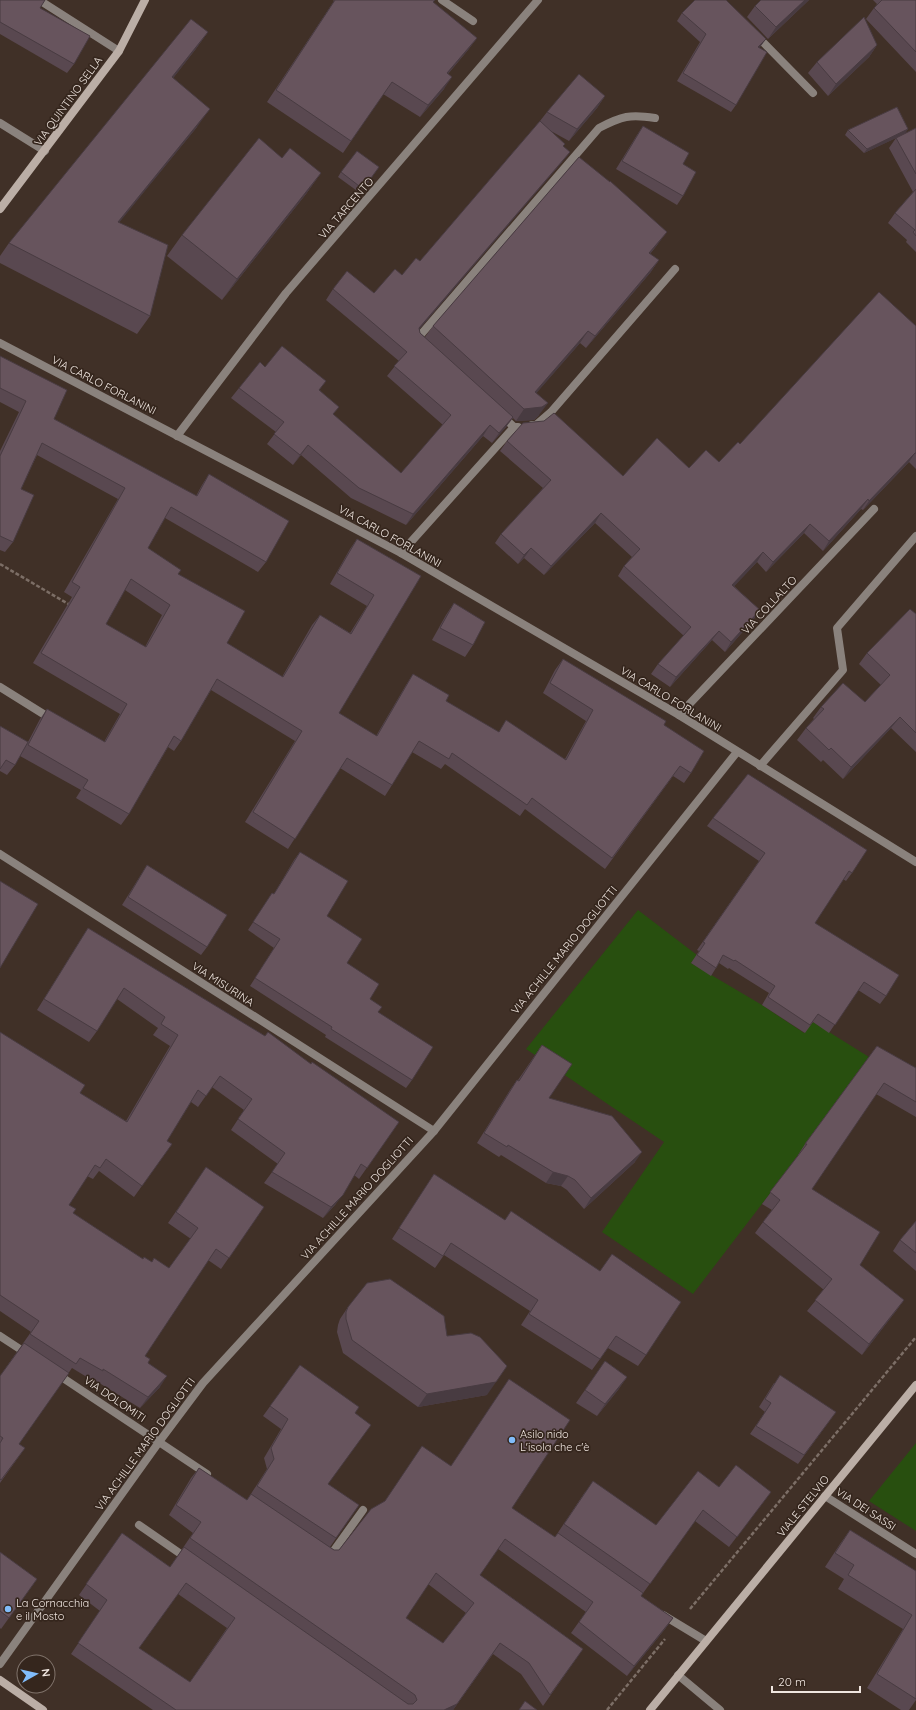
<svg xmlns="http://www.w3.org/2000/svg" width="916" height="1710" font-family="Quicksand,sans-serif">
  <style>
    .green { fill: #284f0f }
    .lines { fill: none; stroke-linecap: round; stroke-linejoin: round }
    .path { stroke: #7c6e66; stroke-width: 2.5; stroke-dasharray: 4 2; stroke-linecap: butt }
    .lane { stroke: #8a827d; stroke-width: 8 }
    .street { stroke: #8a827d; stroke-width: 8 }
    .secondary { stroke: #bbaea6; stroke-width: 8 }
    .wall { fill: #594850; fill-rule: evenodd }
    .shaded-wall { fill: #483b41 }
    .building { fill: #67545d; stroke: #483b41; fill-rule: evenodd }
    .poi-dot { fill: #81bcfa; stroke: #35261d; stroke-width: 1.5 }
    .labels { text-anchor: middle; stroke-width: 3.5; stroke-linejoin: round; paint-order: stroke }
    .street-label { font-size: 11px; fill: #f0e6e0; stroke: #35261d }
    .poi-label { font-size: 11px; fill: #f0e6e0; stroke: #35261d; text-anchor: start }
  </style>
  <rect width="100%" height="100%" fill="#403027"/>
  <g class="green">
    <polygon points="638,910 697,955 691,963 762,1005 804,1033 813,1022 869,1057 778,1183 693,1294 602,1232 664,1142 526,1049"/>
    <polygon points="916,1443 916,1531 869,1501"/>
  </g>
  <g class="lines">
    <g class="path">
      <polyline points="0,564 70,605"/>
      <polyline points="690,1609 916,1337"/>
      <polyline points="607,1710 665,1639"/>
    </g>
    <g class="lane">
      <polyline points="39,0 119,51"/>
      <polyline points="442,0 473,21"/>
      <polyline points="756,35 813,93"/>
      <path d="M419 341 417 339 599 128C622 116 630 114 655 118"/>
      <polyline points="502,416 514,427"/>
      <polyline points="532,425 536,425 551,412 675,269"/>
      <polyline points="177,436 286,293 538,0"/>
      <polyline points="401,553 514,427 518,427"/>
      <polyline points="0,687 53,720"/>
      <polyline points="679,715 874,509"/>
      <polyline points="760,766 843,670 837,628 916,536"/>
      <polyline points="159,1442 207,1474"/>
      <polyline points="139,1525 188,1559"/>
      <polyline points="328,1555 330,1556 363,1510"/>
      <polyline points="663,1615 706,1641"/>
      <polyline points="678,1675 720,1710"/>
    </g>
    <g class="street">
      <polyline points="0,123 45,151"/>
      <polyline points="0,343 401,553 679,715 916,862"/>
      <polyline points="0,854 434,1131"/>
      <polyline points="0,1336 29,1355"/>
      <polyline points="57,1374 159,1442"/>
      <polyline points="825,1496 916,1554"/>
      <polyline points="0,1664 159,1442 203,1383 434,1131 737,752"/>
    </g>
    <g class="secondary">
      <polyline points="0,209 119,51 145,0"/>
      <polyline points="0,1680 43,1710"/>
      <polyline points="650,1710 916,1385"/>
    </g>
  </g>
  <g class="wall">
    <polygon points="0,0 40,8 74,64 67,73 0,34"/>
    <polygon points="333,0 435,0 433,2 477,38 468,50 448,74 444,89 420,117 383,94 343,153 267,102 334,1"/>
    <polygon points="809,0 768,39 747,17 755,6"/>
    <polygon points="873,0 916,0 916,72 866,19 874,8 877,4"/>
    <polygon points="682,13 766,39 759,48 736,105 731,112 677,81 700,42 677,21"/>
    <polygon points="208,32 195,50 173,78 197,127 119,222 150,316 137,334 0,263 0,256 9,243"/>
    <polygon points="877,45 869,57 828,96 808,73 817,62"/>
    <polygon points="605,96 597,108 569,141 549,130 563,146 562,162 419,329 420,333 425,337 433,326 658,244 650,254 659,260 650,273 586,348 580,343 536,393 539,415 534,420 516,421 513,418 506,427 492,443 483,436 406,525 351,498 301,455 293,465 267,444 276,432 231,398 239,388 265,367 320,390 334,415 401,473 443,425 387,376 399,361 326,300 333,289 374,293 402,275 420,261 540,121 547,112"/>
    <polygon points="643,126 683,164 683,196 677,205 616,169 637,135"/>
    <polygon points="916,128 916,252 906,242 907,240 888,223 895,213 913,192 889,148 896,138 904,134 864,153 845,135 848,130 905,134"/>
    <polygon points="282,158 321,173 306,194 222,300 167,256 182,235"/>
    <polygon points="379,167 360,193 338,177 341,172"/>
    <polygon points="916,326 916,469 909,462 863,510 861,509 823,551 804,533 766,572 757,562 734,586 760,610 753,620 725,652 712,640 670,687 651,674 658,664 684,636 618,576 624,566 632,557 595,523 544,575 524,558 518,564 495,543 501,534 543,488 500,451 507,441 623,476 689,468 719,462 740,444"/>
    <path d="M0 356 54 419 196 496 202 485 209 474 266 562 258 572 165 518 148 548 178 574 227 643 282 677 312 625 320 615 350 633 367 606 330 584 350 549 357 539 421 576 339 713 376 736 406 685 413 674 446 701 498 732 565 759 586 721 543 693 555 670 563 659 664 725 691 773 684 783 673 776 605 869 525 809 520 816 445 764 441 769 412 752 392 785 385 796 340 768 288 849 245 822 295 741 211 690 181 741 174 751 168 747 129 814 121 825 76 798 81 790 20 756 24 748 15 765 7 775 0 771V726L28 742 40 719 47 709 104 742 120 714 33 663 72 597 64 592 118 499 37 455 21 489 13 542 5 552 0 550V451L19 412 0 402ZM125 590 162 615 145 647 106 624Z"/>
    <polygon points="454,603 473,645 465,657 432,640 446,615"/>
    <polygon points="916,614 916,752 891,728 843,779 823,760 821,762 797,740 806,728 814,719 813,718 821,707 865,702 881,685 859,664 867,653"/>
    <polygon points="748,774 852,873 846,881 843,879 815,923 886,996 880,1004 858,990 829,1033 813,1022 805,1033 762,1005 769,993 729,968 728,969 719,963 711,976 691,963 699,951 697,950 759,861 707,826 713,818"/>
    <polygon points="300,852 347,963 378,1012 412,1080 406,1088 325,1037 326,1035 250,986 274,948 248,930 272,893 274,894 294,860"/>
    <polygon points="147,865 207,947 201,955 122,905"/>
    <polygon points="88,928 265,1036 311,1064 399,1122 359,1179 354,1175 335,1205 323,1218 264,1183 278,1164 231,1130 244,1110 212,1087 198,1107 191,1102 167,1141 172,1144 134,1197 99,1171 93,1179 87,1176 69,1205 73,1213 143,1259 169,1268 191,1239 168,1223 199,1178 264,1207 221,1269 208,1260 145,1356 148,1363 160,1387 140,1408 96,1381 95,1382 72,1368 19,1444 25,1448 0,1483 0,1376 31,1332 0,1311 0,1032 80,1093 126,1121 170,1046 153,1035 158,1028 117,999 97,1031 89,1042 37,1010 81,939"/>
    <polygon points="542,1045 549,1098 635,1162 584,1209 567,1190 561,1186 546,1183 501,1155 499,1157 477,1143 510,1090 517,1080 518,1080"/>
    <polygon points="877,1046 916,1068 916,1117 876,1094 812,1189 860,1265 904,1300 896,1311 862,1355 807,1311 824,1290 755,1233 772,1210 762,1204 799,1155 798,1155 805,1144"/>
    <polygon points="434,1174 646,1355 638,1366 608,1348 592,1370 521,1325 530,1311 444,1255 435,1268 392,1239"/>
    <polygon points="916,1221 916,1271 893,1251 900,1240"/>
    <polygon points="348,1307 447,1336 487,1395 418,1407 343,1353 337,1332 338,1325 340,1319"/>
    <polygon points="605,1361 627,1377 618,1390 597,1416 576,1403"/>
    <path d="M300 1365 355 1414 328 1484 359 1505 330 1547 334 1550H339L451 1466 509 1379 512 1508 555 1537 585 1492 656 1525 719 1487 771 1492 729 1547 695 1521 641 1596 673 1618 665 1629 627 1676 571 1633 586 1612 498 1549 480 1575 583 1649 543 1706 521 1674 493 1654 453 1710H153L71 1654 100 1611 79 1595 122 1533 170 1567 193 1533 169 1515 191 1478 199 1468 247 1500 267 1469 264 1458 281 1429 263 1416ZM428 1584 466 1613 443 1643 406 1618ZM178 1594 227 1628 190 1682 139 1648Z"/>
    <polygon points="774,1383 836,1412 798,1464 750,1434 765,1412 759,1407"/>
    <polygon points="850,1530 916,1571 916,1700 909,1710 901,1710 867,1688 903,1629 838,1589 844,1579 825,1567 840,1544"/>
    <polygon points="0,1552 37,1579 1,1629 0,1628"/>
  </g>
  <g class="shaded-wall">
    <polygon points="805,0 809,0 768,39 776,27"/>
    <polygon points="208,32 195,50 160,95 172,77"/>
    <polygon points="477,38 468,50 438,85 447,73"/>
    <polygon points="766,39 760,47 752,55 758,47"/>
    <polygon points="877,45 869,57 828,96 836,84"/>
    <polygon points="452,77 444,89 420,117 428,105"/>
    <polygon points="605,96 597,108 569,141 577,129"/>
    <polygon points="210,109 197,127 105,240 118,222"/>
    <polygon points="908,129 905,134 864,153 867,149"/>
    <polygon points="570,152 562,162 412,338 419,328"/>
    <polygon points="321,173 306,194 222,300 237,279"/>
    <polygon points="667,232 658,244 640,265 649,253"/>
    <polygon points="659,260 650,273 586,348 595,336"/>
    <polygon points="588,331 580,343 527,404 535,392"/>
    <polygon points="548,403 539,415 534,420 516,421 524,409"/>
    <polygon points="513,417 506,427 492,443 499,433"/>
    <polygon points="490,425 483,436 406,525 413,514"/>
    <polygon points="308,445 301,455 293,465 300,455"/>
    <polygon points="915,453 909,462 863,510 869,501"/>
    <polygon points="868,499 861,509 823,551 829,541"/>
    <polygon points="601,513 595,523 544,575 551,566"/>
    <polygon points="810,524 804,533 766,572 773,562"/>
    <polygon points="531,548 524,558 518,564 524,555"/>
    <polygon points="763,552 757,562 726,595 732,585"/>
    <polygon points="760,610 753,620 725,652 731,642"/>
    <polygon points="719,631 712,640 670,687 676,677"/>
    <polygon points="900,717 891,728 843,779 851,767"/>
    <polygon points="642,1152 635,1162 584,1209 591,1198"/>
    <polygon points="553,1172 568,1176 561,1186 546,1183"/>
    <polygon points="343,1195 335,1205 323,1218 331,1207"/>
    <polygon points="904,1300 896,1311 862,1355 869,1344"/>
    <polygon points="167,1376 160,1387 140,1408 148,1397"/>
    <polygon points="627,1377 618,1390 597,1416 605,1404"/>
    <polygon points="496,1382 487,1395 418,1407 427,1394"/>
    <polygon points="673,1618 665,1629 627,1676 634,1666"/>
    <polygon points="500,1643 453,1710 444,1710"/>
  </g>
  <g class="building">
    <polygon points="0,0 45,0 40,8 90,36 74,64 0,22"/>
    <polygon points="335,0 435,0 433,2 477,38 447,73 452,77 428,105 392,82 351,141 276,90"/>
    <polygon points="695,0 726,0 766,39 758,47 767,52 736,105 683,73 706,34 682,13"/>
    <polygon points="761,0 805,0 776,27 755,6"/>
    <polygon points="882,0 916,0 916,52 874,8"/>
    <polygon points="864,17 877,45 836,84 817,62"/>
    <polygon points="191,19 208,32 172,77 210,109 118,222 168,245 150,316 9,243"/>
    <polygon points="579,74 605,96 577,129 547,112"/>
    <polygon points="897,107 908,129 867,149 848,130"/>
    <polygon points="540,121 565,144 563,146 570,152 419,328 420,333 513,417 499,433 490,425 413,514 359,488 308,445 300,455 274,434 284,422 239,388 260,362 265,367 282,346 326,381 319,390 339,407 333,414 401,473 451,415 394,366 407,352 333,289 347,271 374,293 395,269 402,275 416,258 420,261"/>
    <polygon points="643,126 689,153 683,164 696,172 683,196 622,161"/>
    <polygon points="916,128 916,174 896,138"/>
    <polygon points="259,138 282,158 290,148 321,173 237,279 182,235"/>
    <polygon points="357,151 379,167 363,189 341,172"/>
    <polygon points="579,157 610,182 610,181 667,232 649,253 659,260 595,336 588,331 535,392 548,403 542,407 524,409 433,326"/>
    <polygon points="916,189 916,236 913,232 915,230 895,213"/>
    <polygon points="879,292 916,326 916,453 915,453 869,501 868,499 829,541 810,524 773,562 763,552 732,585 760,610 731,642 719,631 676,677 658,664 691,627 624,566 640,549 601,513 551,566 531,548 524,555 501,534 551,480 507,441 523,423 544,421 554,413 623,476 657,438 689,468 706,450 719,462 738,442 740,444"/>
    <path d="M0 356 67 390 54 419 197 496 209 474 289 521 266 562 171 507 148 548 181 570 178 574 245 611 227 643 283 677 320 615 351 634 374 595 337 573 357 539 421 576 339 713 377 736 413 674 449 695 446 701 499 732 506 720 566 760 593 710 550 683 563 659 666 721 664 725 704 751 691 773 680 766 612 858 532 798 527 805 452 753 449 759 419 741 392 785 347 758 295 839 253 812 302 731 217 679 181 741 174 736 129 814 83 788 88 780 28 745 47 709 105 742 127 704 41 653 80 587 72 582 125 488 42 443 21 489 34 495 13 542 0 536V456L26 401 0 388ZM131 579 170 605 146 647 106 624Z"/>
    <polygon points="454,603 485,622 473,645 440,628"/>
    <polygon points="910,609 916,614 916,733 900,717 851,767 831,748 829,750 806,728 824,709 821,707 843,683 865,702 890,675 867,653"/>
    <polygon points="0,726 28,742 15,765 6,760 0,769"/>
    <polygon points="748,774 867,850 852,873 849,871 815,923 899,975 886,996 864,982 835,1025 818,1014 810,1025 768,997 775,986 735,960 734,961 723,955 716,968 697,955 705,943 703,942 765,853 713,818"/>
    <polygon points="300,852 348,881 327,916 362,939 347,963 379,984 370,999 382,1007 378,1012 433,1047 412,1080 331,1029 332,1027 255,978 280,939 253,922 272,893 274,894"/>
    <polygon points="147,865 227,915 207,947 128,897"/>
    <polygon points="0,881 38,904 0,968"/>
    <polygon points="88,928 265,1036 268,1032 311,1064 312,1062 399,1122 367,1168 361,1164 343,1195 331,1207 272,1172 285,1153 238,1119 252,1099 220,1076 206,1096 198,1090 167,1141 172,1144 142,1186 106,1159 100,1168 95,1165 69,1205 76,1209 73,1213 143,1259 144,1257 152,1262 154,1258 169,1268 198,1228 176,1212 206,1167 264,1207 229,1258 216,1249 145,1356 150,1359 148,1363 167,1376 148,1397 103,1369 103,1371 80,1358 76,1364 30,1334 39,1321 0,1295 0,1032 85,1085 80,1093 127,1122 178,1035 161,1024 165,1017 124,988 97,1031 44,999"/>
    <polygon points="542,1045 572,1064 549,1098 612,1116 642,1152 591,1198 575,1180 568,1176 553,1172 508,1145 507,1147 484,1133 517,1080 519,1081"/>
    <polygon points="877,1046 916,1068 916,1102 884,1083 812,1189 880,1232 860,1265 904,1300 869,1344 815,1300 832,1279 763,1222 780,1200 770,1192 807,1144 805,1144"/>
    <polygon points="434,1174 505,1220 511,1211 600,1271 612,1254 681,1302 646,1355 616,1336 600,1359 529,1314 538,1300 451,1243 443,1256 399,1228"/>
    <polygon points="916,1221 916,1253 900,1240"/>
    <polygon points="390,1279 444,1316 447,1336 471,1333 480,1337 507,1366 496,1382 427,1394 352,1340 346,1319 346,1312 348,1307 367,1283"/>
    <polygon points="24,1343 69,1373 19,1444 25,1448 1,1480 0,1479 0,1443 3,1438 0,1436 0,1376"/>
    <polygon points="605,1361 627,1377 605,1404 585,1390"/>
    <polygon points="300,1365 359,1407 355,1413 371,1425 328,1484 359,1505 336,1538 257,1486 274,1459 271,1448 288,1419 270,1406"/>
    <polygon points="780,1375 836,1412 804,1455 756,1426 771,1403 765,1399"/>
    <path d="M509 1379 570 1420 512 1508 555 1537 558 1533 643 1593 641 1596 673 1618 634 1666 579 1622 593 1602 505 1539 480 1575 583 1649 550 1695 529 1663 500 1643 457 1704 444 1710H176L78 1643 107 1600 86 1584 122 1533 170 1567 184 1547 408 1704H413L417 1700 415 1695 190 1538 201 1522 176 1505 199 1468 247 1500 251 1494 334 1550H339L371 1509 385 1501 422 1446 451 1466ZM436 1573 474 1603 443 1643 406 1618ZM186 1583 235 1618 190 1682 139 1648Z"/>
    <polygon points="736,1465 771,1492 737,1537 703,1510 650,1584 564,1524 593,1481 656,1525 698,1471 719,1487"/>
    <polygon points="850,1530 916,1571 916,1699 877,1674 912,1615 848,1575 854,1565 835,1553"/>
    <polygon points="0,1552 37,1579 9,1618 0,1611"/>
    <polygon points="525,1701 537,1710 519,1710"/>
  </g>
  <g class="poi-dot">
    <circle cx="512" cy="1440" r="4"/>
    <circle cx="8" cy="1609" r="4"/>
  </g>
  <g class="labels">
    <g class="street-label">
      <text transform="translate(68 101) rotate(-54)" y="4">VIA QUINTINO SELLA</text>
      <text transform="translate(346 208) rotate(-49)" y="4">VIA TARCENTO</text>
      <text transform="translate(104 385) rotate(27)" y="4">VIA CARLO FORLANINI</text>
      <text transform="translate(390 536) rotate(29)" y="4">VIA CARLO FORLANINI</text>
      <text transform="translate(769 605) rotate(-47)" y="4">VIA COLLALTO</text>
      <text transform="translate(671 699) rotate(31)" y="4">VIA CARLO FORLANINI</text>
      <text transform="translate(564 950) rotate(-51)" y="4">VIA ACHILLE MARIO DOGLIOTTI</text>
      <text transform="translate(223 984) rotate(33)" y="4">VIA MISURINA</text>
      <text transform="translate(357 1198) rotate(-48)" y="4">VIA ACHILLE MARIO DOGLIOTTI</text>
      <text transform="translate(115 1399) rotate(34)" y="4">VIA DOLOMITI</text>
      <text transform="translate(145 1444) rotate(-54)" y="4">VIA ACHILLE MARIO DOGLIOTTI</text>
      <text transform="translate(803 1506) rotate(-51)" y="4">VIALE STELVIO</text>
      <text transform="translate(866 1509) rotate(33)" y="4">VIA DEI SASSI</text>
    </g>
    <g class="poi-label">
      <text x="520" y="1438">Asilo nido<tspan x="520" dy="13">L'isola che c'è</tspan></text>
      <text x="16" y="1607">La Cornacchia<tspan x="16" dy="13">e il Mosto</tspan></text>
    </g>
  </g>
  <g transform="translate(36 1674) rotate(82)"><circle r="19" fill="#35261d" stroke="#80736b"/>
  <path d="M0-3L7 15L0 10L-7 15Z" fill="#81bcfa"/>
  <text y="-6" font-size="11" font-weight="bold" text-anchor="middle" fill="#f0e6e0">N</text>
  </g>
  <path d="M772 1686v6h88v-6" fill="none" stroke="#f0e6e0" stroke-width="2"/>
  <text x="778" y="1686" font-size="12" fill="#f0e6e0" stroke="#35261d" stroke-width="3" paint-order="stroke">20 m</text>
</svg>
